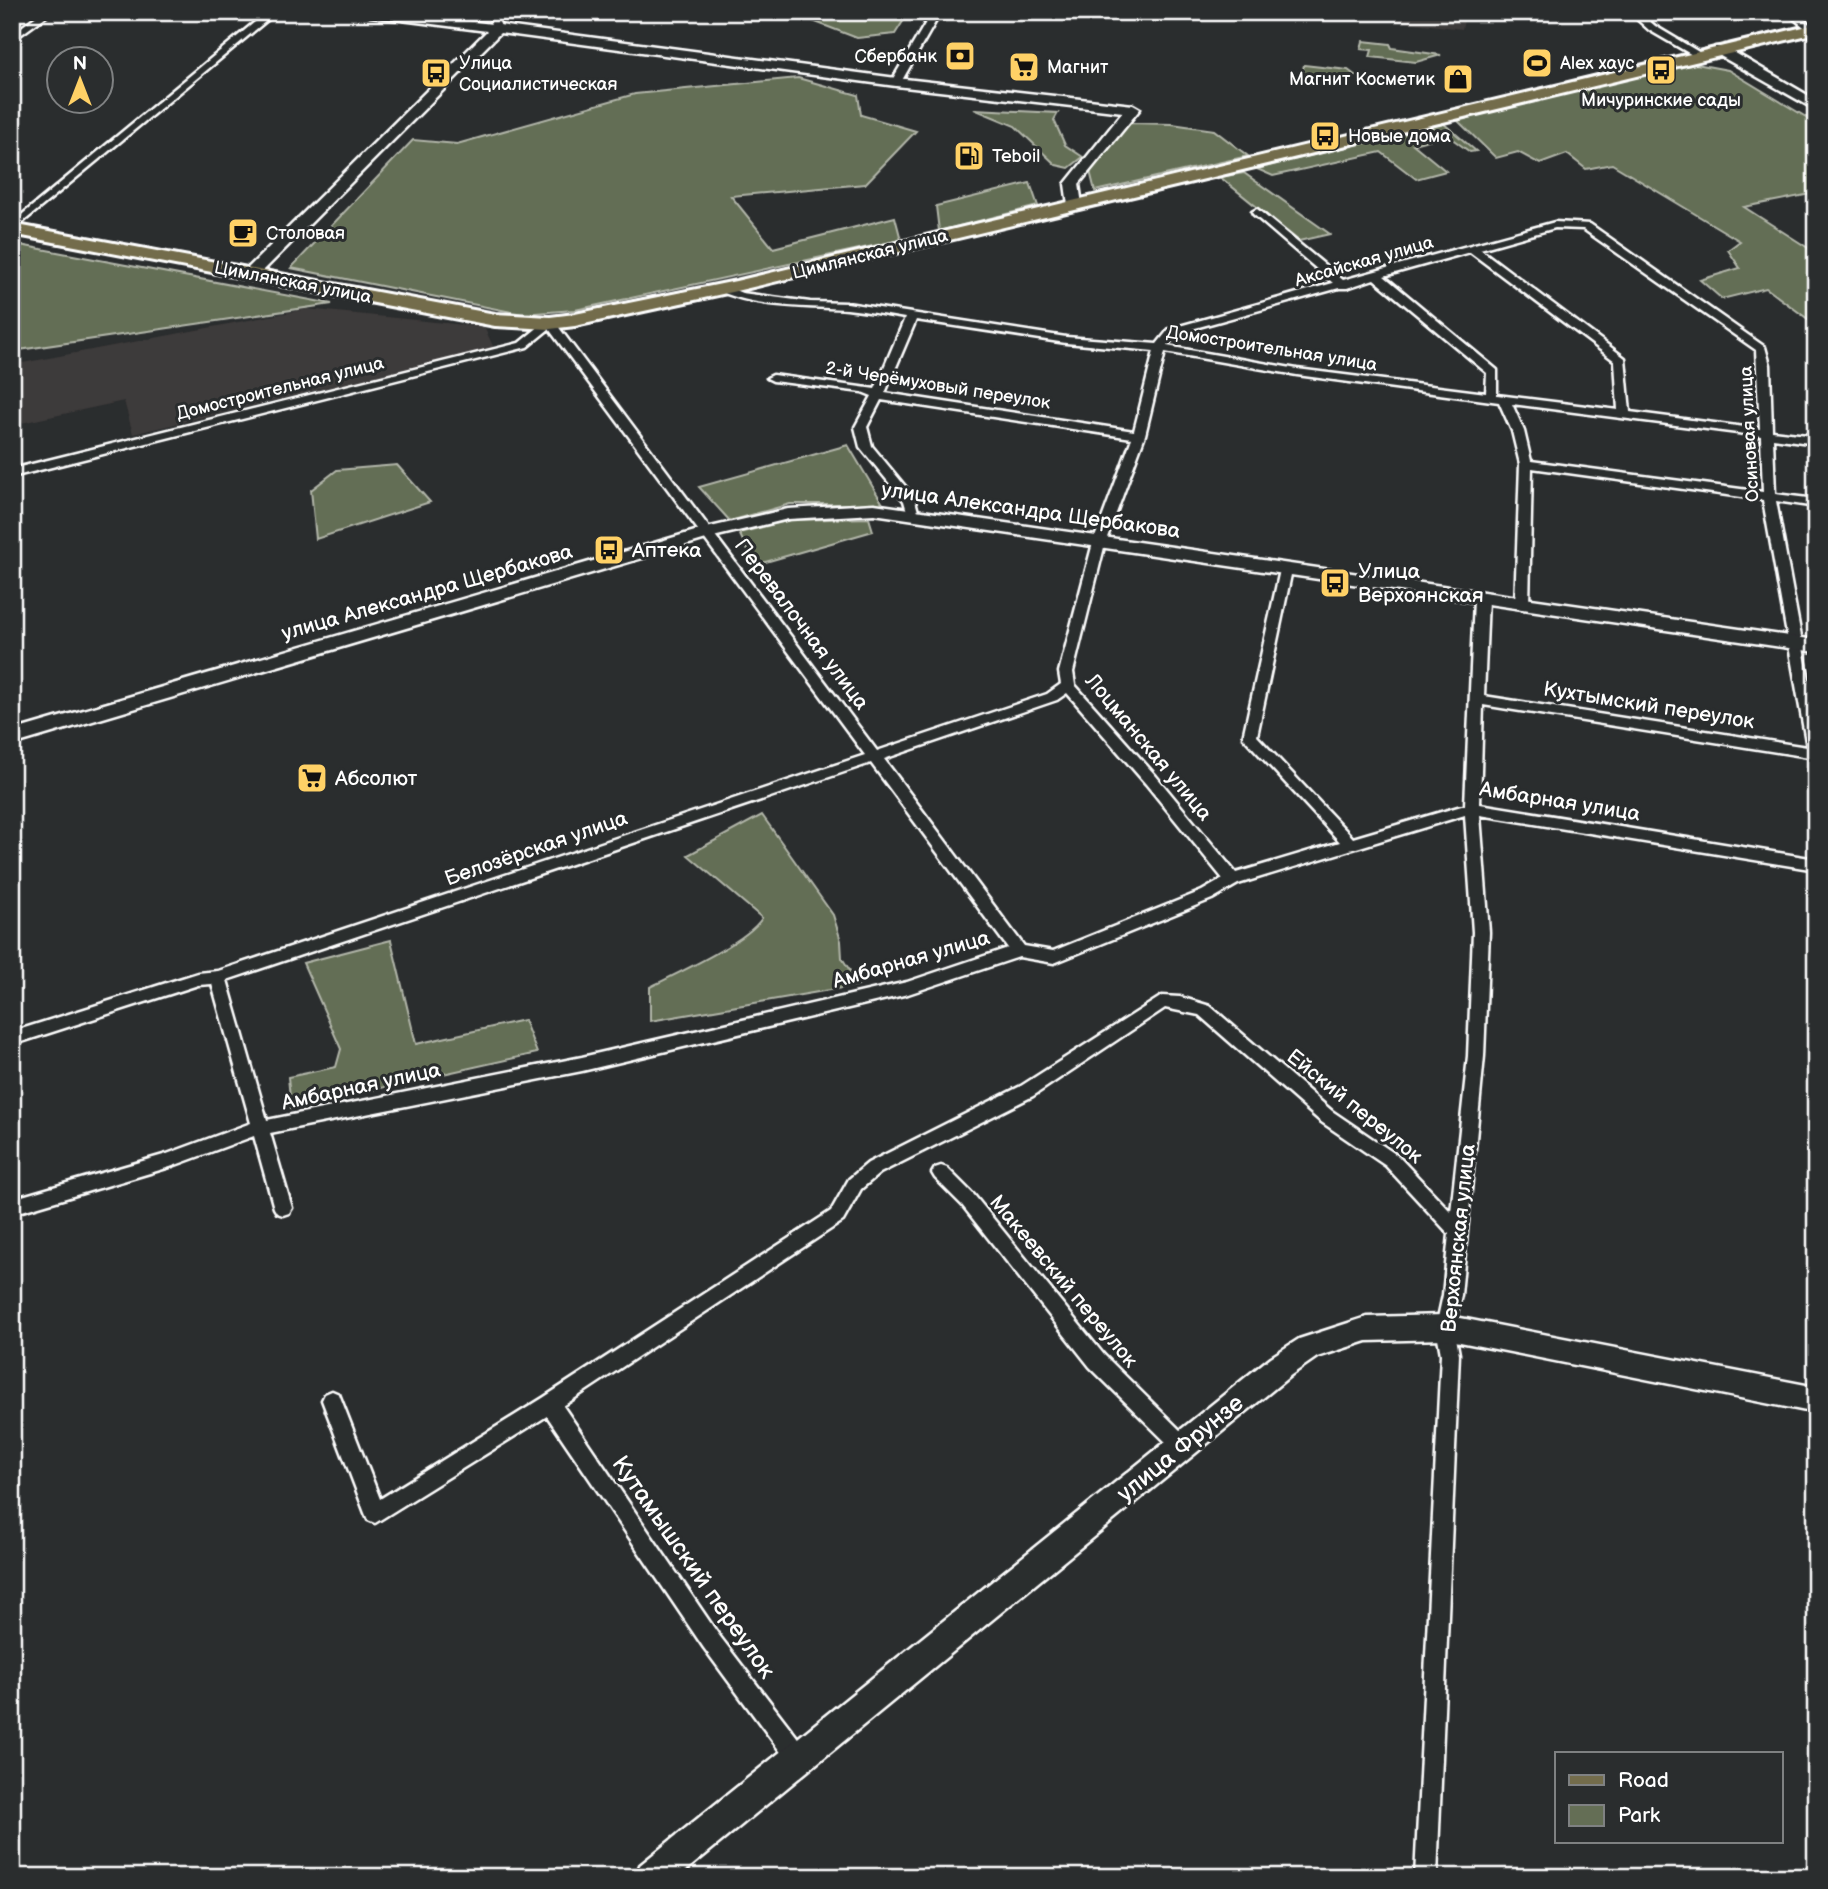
<svg xmlns="http://www.w3.org/2000/svg" width="1828" height="1889" font-family="'Balsamiq Sans',sans-serif">
  <style>
    .built { fill: #3e3a3a }
    .green { fill: #646e55; stroke: #b2b6aa; stroke-width: 2 }
    .lines { fill: none; stroke-linecap: round; stroke-linejoin: round }
    .street-casing { stroke: #fff; stroke-width: 5 }
    .secondary-casing { stroke: #fff; stroke-width: 5 }
    .primary-casing { stroke: #fff; stroke-width: 6 }
    .street { fill: #2a2d2e; fill-rule: evenodd }
    .secondary { fill: #2a2d2e; fill-rule: evenodd }
    .primary { fill: #736c4b; fill-rule: evenodd }
    .labels { text-anchor: middle; stroke-width: 6; stroke-linejoin: round; paint-order: stroke }
    .far-poi-label { font-size: 18px; fill: #fff; stroke: #2a2d2e; text-anchor: start }
    .far-street-label { font-size: 18px; fill: #fff; stroke: #2a2d2e }
    .street-label { font-size: 21px; fill: #fff; stroke: #2a2d2e }
    .poi-label { font-size: 21px; fill: #fff; stroke: #2a2d2e; text-anchor: start }
    .near-street-label { font-size: 24px; fill: #fff; stroke: #2a2d2e }
  </style>
  <rect width="100%" height="100%" fill="#2a2d2e"/>
  <filter id="ink" filterUnits="userSpaceOnUse"><feTurbulence type="fractalNoise" baseFrequency=".0143" numOctaves="2"/><feDisplacementMap in="SourceGraphic" scale="14" xChannelSelector="R" yChannelSelector="G"/><feConvolveMatrix kernelMatrix="1 2 1 2 8 2 1 2 1" color-interpolation-filters="sRGB"/></filter>
  <g filter="url(#ink)">
    <g class="built">
      <polygon points="1328,12 1466,12 1462,29"/>
      <polygon points="307,309 484,327 494,348 133,434 124,401 12,425 12,365"/>
    </g>
    <g class="green">
      <polygon points="909,12 895,34 857,38 792,13"/>
      <polygon points="1363,41 1390,44 1392,48 1441,55 1416,62 1370,57 1372,50 1361,49"/>
      <polygon points="1696,64 1728,70 1816,123 1816,193 1744,207 1816,253 1816,325 1766,288 1722,299 1700,280 1740,268 1728,250 1740,241 1612,164 1586,169 1567,154 1540,164 1518,152 1496,158 1454,117"/>
      <path d="M1304 65 1348 70 1356 76C1339 80 1317 89 1300 79Z"/>
      <polygon points="798,78 858,95 861,115 916,131 865,184 731,196 773,248 895,217 901,240 575,310 522,314 291,268 413,140 457,144 635,94"/>
      <polygon points="974,109 1058,113 1054,120 1065,145 1083,157 1069,168 1056,165 1015,126"/>
      <polygon points="1127,123 1172,124 1214,130 1248,156 1095,191 1090,171"/>
      <polygon points="1443,123 1476,151 1470,152 1447,135 1413,144 1446,171 1416,179 1381,152 1273,176 1257,169"/>
      <polygon points="1244,173 1330,234 1299,241 1220,177"/>
      <polygon points="1030,183 1038,206 939,231 936,206"/>
      <polygon points="20,245 332,304 12,351 12,251"/>
      <polygon points="848,445 883,504 790,504 730,521 699,487"/>
      <polygon points="397,465 430,502 316,539 311,490 337,470"/>
      <polygon points="869,518 873,531 755,565 739,533 791,520"/>
      <path d="M762 815 833 915 841 941 842 958 859 985 650 1021V987C678 973 747 942 762 918L688 855Z"/>
      <polygon points="391,940 416,1044 524,1020 537,1053 291,1108 288,1077 336,1067 341,1049 303,963"/>
    </g>
    <g class="lines">
      <g class="street-casing">
        <g id="street">
          <polygon points="42,12 52,12 12,41 12,34"/>
          <polygon points="267,12 277,12 12,231 12,223"/>
          <polygon points="498,12 507,12 499,22 502,29 497,32 494,31 490,22"/>
          <polygon points="932,12 941,12 901,82 893,84 891,82"/>
          <polygon points="1629,12 1639,12 1655,26 1702,54 1694,56 1649,30"/>
          <polygon points="1786,12 1796,12 1816,30 1809,31"/>
          <path d="M1257 209 1343 280 1555 222 1590 224 1765 347 1770 365 1772 431 1816 436V444L1773 438 1775 494 1816 499V507L1776 501 1816 718V763L1811 762 1809 757 1483 705 1480 804 1816 859V870L1480 815 1489 932 1484 1056 1461 1295 1454 1327 1459 1354 1437 1877H1415L1441 1354 1436 1327 1443 1295 1449 1234 1386 1166 1320 1121 1199 1015 1165 1008 1033 1096 880 1173 861 1189 843 1221 563 1406 718 1634 807 1750 810 1758 807 1766 799 1769 791 1766 704 1648 547 1416 375 1523 368 1520 365 1513 322 1400 325 1394 332 1391 339 1394 380 1499 543 1398 831 1211 849 1179 868 1163 1021 1086 1162 996 1180 997 1210 1006 1332 1111 1398 1156 1451 1212 1468 1056 1473 932 1465 815 1238 884 1212 899 1054 963 1019 957 908 994 582 1071 270 1133 292 1208 289 1213 283 1215 277 1213 274 1208 254 1136 170 1167 12 1214V1199L167 1154 251 1123 212 984 198 985 12 1045V1032L198 973 218 971 865 755 549 329 527 347 12 477V469L519 343 546 321H554L877 751 1047 694 1061 684 1059 672 1093 543 1132 438 881 400 867 427 872 446 914 497 919 515 913 519 909 518 904 501 860 447 855 427 872 396 862 392 773 381 767 378 773 375 875 389 905 318C886 315 866 311 847 309 804 306 759 308 719 291V287H727L742 293 810 302 847 303 1066 337 1157 344 1169 329 1333 283 1253 214 1252 212ZM1555 228 1583 229 1756 350 1760 429 1630 412 1625 358 1480 249ZM1470 252 1615 361 1618 410 1497 395V370L1384 276ZM1374 279 1487 373 1486 393 1297 369 1167 346 1177 333 1339 288H1347ZM916 320 1066 343 1154 351 1134 431 885 393ZM1165 352 1297 375 1499 402 1512 431 1520 464 1515 605 1522 609 1529 605 1532 468 1763 500 1807 747 1484 696 1488 599 1481 595 1474 599 1465 805 1353 838 1257 736 1292 570 1286 566 1280 570 1243 737 1340 842 1236 873 1156 776 1075 685 1073 672 1105 543 1145 435ZM1512 404 1761 436 1763 492 1531 461 1524 431ZM1067 693 1146 784 1223 879 1202 891 1053 951 1024 946 884 759 1057 700ZM871 763 1008 948 907 982 582 1057 267 1120 227 980Z"/>
          <polygon points="941,1166 947,1168 974,1195 1104,1355 1190,1440 1193,1446 1190,1452 1183,1455 1176,1452 1090,1367 962,1205 935,1178 932,1173 935,1168"/>
        </g>
      </g>
      <g class="secondary-casing">
        <g id="secondary">
          <polygon points="364,12 401,12 896,78 1133,105 1140,109 1079,184 1082,205 1075,209 1068,205 1065,184 1123,112 896,86 500,33 257,277 245,277 245,271 487,31 370,16"/>
          <polygon points="1715,47 1725,47 1816,100 1816,110 1715,53"/>
          <polygon points="874,504 1816,640 1816,652 874,514 788,519 713,537 12,745 12,731 702,529 788,509"/>
          <polygon points="1445,1315 1816,1387 1816,1413 1445,1339 1367,1341 1317,1357 1291,1375 678,1877 636,1877 640,1865 1271,1357 1299,1339 1367,1317"/>
        </g>
      </g>
      <g class="primary-casing">
        <polygon id="primary" points="1816,24 1816,33 736,291 575,326 550,329 495,326 12,234 12,224 495,314 550,317 575,314 736,281"/>
      </g>
      <use href="#street" class="street"/>
      <use href="#secondary" class="secondary"/>
      <use href="#primary" class="primary"/>
    </g>
  </g>
  <defs>
    <g id="bank-square" transform="scale(1.575)"><rect x="-9" y="-9" width="18" height="18" rx="4" fill="#ffd166" stroke="#2a2d2e"/><path d="M-6-4H6V4H-6ZM0-2.3a2.3 2.3 0 1 0 0 4.6a2.3 2.3 0 1 0 0-4.6Z" fill="#111"/></g>
    <g id="stadium-square" transform="scale(1.575)"><rect x="-9" y="-9" width="18" height="18" rx="4" fill="#ffd166" stroke="#2a2d2e"/><path d="M0-5a6.5 5 0 1 0 0 10a6.5 5 0 1 0 0-10ZM-3.5-1.8h7v3.6h-7Z" fill="#111"/></g>
    <g id="supermarket-square" transform="scale(1.575)"><rect x="-9" y="-9" width="18" height="18" rx="4" fill="#ffd166" stroke="#2a2d2e"/><path d="M-6-5.5h2.5l.6 2H6L4.5 2H-2.5L-4.4-4H-6ZM-1.5 3.2a1.3 1.3 0 1 0 .1 0ZM3 3.2a1.3 1.3 0 1 0 .1 0Z" fill="#111"/></g>
    <g id="bus-square" transform="scale(1.575)"><rect x="-9" y="-9" width="18" height="18" rx="4" fill="#ffd166" stroke="#2a2d2e"/><path d="M-5-6H5V4H4V6H2V4H-2V6H-4V4H-5ZM-3.5-4V0h7V-4ZM-3.5 1.2v1.5H-2V1.2ZM2 1.2v1.5H3.5V1.2Z" fill="#111"/></g>
    <g id="shop-square" transform="scale(1.575)"><rect x="-9" y="-9" width="18" height="18" rx="4" fill="#ffd166" stroke="#2a2d2e"/><path d="M-5-2.5h2.3a2.7 3.5 0 0 1 5.4 0H5L5.5 6h-11ZM-1.5-2.5h3a1.5 2.3 0 0 0-3 0Z" fill="#111"/></g>
    <g id="fuel-square" transform="scale(1.575)"><rect x="-9" y="-9" width="18" height="18" rx="4" fill="#ffd166" stroke="#2a2d2e"/><path d="M-5.5-6h7V0h2V4h1.3V-2.5L3-4.5l.8-.8L6-3V5H2.5V1h-1V6h-7ZM-4.2-4.7v3.2H.2V-4.7Z" fill="#111"/></g>
    <g id="cafe-square" transform="scale(1.575)"><rect x="-9" y="-9" width="18" height="18" rx="4" fill="#ffd166" stroke="#2a2d2e"/><path d="M-5.5-4.5H6V0H3Q3 3.5 0 3.5H-2.5Q-5.5 3.5-5.5 0ZM3-3.2v2h1.7v-2ZM-6 4.5H4V6H-6Z" fill="#111"/></g>
  </defs>
  <g fill-rule="evenodd">
    <use href="#bank-square" x="960" y="56"/>
    <use href="#stadium-square" x="1537" y="63"/>
    <use href="#supermarket-square" x="1024" y="67"/>
    <use href="#bus-square" x="1661" y="70"/>
    <use href="#bus-square" x="436" y="73"/>
    <use href="#shop-square" x="1458" y="79"/>
    <use href="#bus-square" x="1325" y="136"/>
    <use href="#fuel-square" x="969" y="156"/>
    <use href="#cafe-square" x="243" y="233"/>
    <use href="#bus-square" x="609" y="550"/>
    <use href="#bus-square" x="1335" y="583"/>
    <use href="#supermarket-square" x="312" y="778"/>
  </g>
  <g class="labels">
    <g class="far-poi-label">
      <text x="937" y="62" text-anchor="end">Сбербанк</text>
      <text x="459" y="69">Улица<tspan x="459" dy="21">Социалистическая</tspan></text>
      <text x="1560" y="69">Alex хаус</text>
      <text x="1047" y="73">Магнит</text>
      <text x="1435" y="85" text-anchor="end">Магнит Косметик</text>
      <text x="1661" y="106" text-anchor="middle">Мичуринские сады</text>
      <text x="1348" y="142">Новые дома</text>
      <text x="992" y="162">Teboil</text>
      <text x="266" y="239">Столовая</text>
    </g>
    <g class="far-street-label">
      <text transform="translate(870 254) rotate(-14)" y="6">Цимлянская улица</text>
      <text transform="translate(1364 261) rotate(-16)" y="6">Аксайская улица</text>
      <text transform="translate(293 282) rotate(11)" y="6">Цимлянская улица</text>
      <text transform="translate(1272 348) rotate(9)" y="6">Домостроительная улица</text>
      <text transform="translate(938 385) rotate(9)" y="6">2-й Черёмуховый переулок</text>
      <text transform="translate(280 388) rotate(-14)" y="6">Домостроительная улица</text>
      <text transform="translate(1749 434) rotate(-93)" y="6">Осиновая улица</text>
    </g>
    <g class="street-label">
      <text transform="translate(1031 510) rotate(8)" y="7">улица Александра Щербакова</text>
      <text transform="translate(427 592) rotate(-16)" y="7">улица Александра Щербакова</text>
      <text transform="translate(802 624) rotate(53)" y="7">Перевалочная улица</text>
      <text transform="translate(1649 705) rotate(9)" y="7">Кухтымский переулок</text>
      <text transform="translate(1149 747) rotate(50)" y="7">Лоцманская улица</text>
      <text transform="translate(1560 801) rotate(9)" y="7">Амбарная улица</text>
      <text transform="translate(536 848) rotate(-19)" y="7">Белозёрская улица</text>
      <text transform="translate(911 959) rotate(-16)" y="7">Амбарная улица</text>
      <text transform="translate(361 1086) rotate(-12)" y="7">Амбарная улица</text>
      <text transform="translate(1355 1106) rotate(39)" y="7">Ейский переулок</text>
      <text transform="translate(1458 1238) rotate(-84)" y="7">Верхоянская улица</text>
      <text transform="translate(1064 1281) rotate(50)" y="7">Макеевский переулок</text>
    </g>
    <g class="poi-label">
      <text x="632" y="557">Аптека</text>
      <text x="1358" y="578">Улица<tspan x="1358" dy="24">Верхоянская</tspan></text>
      <text x="335" y="785">Абсолют</text>
    </g>
    <g class="near-street-label">
      <text transform="translate(1180 1448) rotate(-39)" y="8">улица Фрунзе</text>
      <text transform="translate(694 1567) rotate(55)" y="8">Кутамышский переулок</text>
    </g>
  </g>
  <rect width="1828" height="1889" fill="none" stroke="#2a2d2e" stroke-width="42"/>
  <rect x="21" y="21" width="1786" height="1847" fill="none" stroke="#fff" stroke-width="2.5" filter="url(#ink)"/>
  <rect x="1555" y="1752" width="228" height="91" fill="#2a2d2e" stroke="#7f8182" stroke-width="2"/>
  <rect x="1569" y="1775" width="35" height="10" fill="#736c4b" stroke="#7f8182" stroke-width="2"/>
  <text x="1618" y="1787" font-size="21" fill="#ffffff">Road</text>
  <rect x="1569" y="1805" width="35" height="21" fill="#646e55" stroke="#7f8182" stroke-width="2"/>
  <text x="1618" y="1822" font-size="21" fill="#ffffff">Park</text>
  <g transform="translate(80 80)"><circle r="33" fill="#2a2d2e" stroke="#7f8182" stroke-width="2"/>
  <path d="M0-5L12 26L0 18L-12 26Z" fill="#ffd166"/>
  <text y="-10" font-size="19" font-weight="bold" text-anchor="middle" fill="#ffffff">N</text>
  </g>
</svg>
